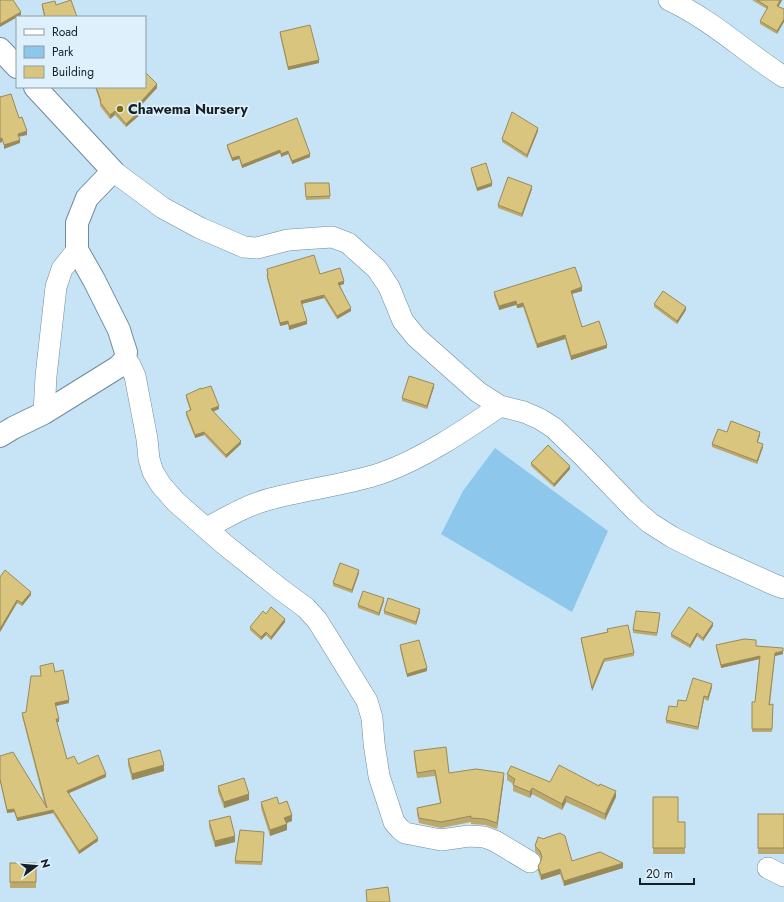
<svg xmlns="http://www.w3.org/2000/svg" width="784" height="902" font-family="Jost,sans-serif">
  <style>
    .green { fill: #8dc7eb }
    .lines { fill: none; stroke-linecap: round; stroke-linejoin: round }
    .minor-casing { stroke: #708b9c; stroke-width: 22 }
    .tertiary-casing { stroke: #708b9c; stroke-width: 24 }
    .minor { stroke: #fff; stroke-width: 21 }
    .tertiary { stroke: #fff; stroke-width: 22 }
    .wall { fill: #bba96d }
    .shaded-wall { fill: #998a59 }
    .building { fill: #dac57f; stroke: #998a59 }
    .poi-dot { fill: #836b05; stroke: #def0fb; stroke-width: 1.5 }
    .labels { text-anchor: middle; stroke-width: 3.5; stroke-linejoin: round; paint-order: stroke }
    .poi-label { font-size: 14px; font-weight: bold; fill: #141f26; stroke: #def0fb; text-anchor: start }
  </style>
  <rect width="100%" height="100%" fill="#c7e4f7"/>
  <polygon class="green" points="495,448 608,531 572,612 441,534 463,491"/>
  <g class="lines">
    <g class="minor-casing">
      <g id="minor">
        <path d="M669 0C712 20 745 52 784 77"/>
        <polyline points="113,171 163,208 200,228 244,247 257,248 288,240 332,237 348,243 377,269 389,287 403,321 416,337 478,392 500,406 524,412 540,419 554,428 584,457 635,510 650,523 672,537 704,553 775,585 784,588"/>
        <polyline points="125,360 130,365 135,376 147,439 149,459 153,472 161,485 176,502 224,544 279,588 306,608 317,620 327,636 367,701 372,718 374,743 379,776 394,822 400,829 405,833 441,840 469,836 484,837 495,841 530,862"/>
        <polyline points="44,413 46,376 56,287 62,269 77,250"/>
        <path d="M207 528C227 517 247 505 270 499 307 489 346 485 382 473 422 459 465 430 500 406"/>
        <polyline points="768,868 784,876"/>
      </g>
    </g>
    <g class="tertiary-casing">
      <g id="tertiary">
        <polyline points="0,49 17,67"/>
        <polyline points="0,436 13,428 44,413 118,367 125,360 126,352 123,343 119,330 94,280 77,250 77,223 87,198 113,171 35,87"/>
      </g>
    </g>
    <use href="#minor" class="minor"/>
    <use href="#tertiary" class="tertiary"/>
  </g>
  <g class="wall">
    <polygon points="752,0 782,0 779,6 777,34 760,24 760,21 767,9"/>
    <polygon points="42,4 56,5 77,17 44,17 42,7"/>
    <polygon points="280,32 319,63 288,70 280,35"/>
    <polygon points="95,87 145,87 157,88 140,107 142,113 126,127 115,115 110,119 100,106 100,102"/>
    <polygon points="297,118 310,157 292,164 288,154 281,157 280,153 242,168 239,159 232,161 227,148 227,145"/>
    <polygon points="538,131 527,158 502,142 502,139"/>
    <polygon points="471,168 492,186 477,191 471,171"/>
    <polygon points="305,183 329,183 330,199 306,200"/>
    <polygon points="532,189 522,217 498,208 498,205"/>
    <polygon points="267,269 320,274 344,284 340,285 351,311 337,319 324,298 302,304 307,324 289,330 288,324 280,326 267,278"/>
    <polygon points="582,291 572,294 582,327 607,348 571,360 565,339 537,348 523,307 517,308 516,305 499,310 494,296 494,292"/>
    <polygon points="654,304 686,310 677,324 654,307"/>
    <polygon points="434,387 427,409 402,401 402,398"/>
    <polygon points="201,389 219,409 213,412 241,444 226,458 204,435 195,438 186,415 186,412 190,410 186,398 186,395"/>
    <polygon points="727,432 760,435 757,442 763,447 757,464 712,447 712,444"/>
    <polygon points="531,463 570,469 554,487 531,466"/>
    <polygon points="359,573 352,593 333,586 333,583"/>
    <polygon points="0,577 31,595 22,606 17,603 0,632"/>
    <polygon points="384,601 379,616 358,608 358,605"/>
    <polygon points="384,611 420,612 416,625 384,614"/>
    <polygon points="266,614 285,622 271,640 266,635 261,640 250,630 250,627"/>
    <polygon points="660,616 657,636 633,633 633,630"/>
    <polygon points="713,626 703,641 697,636 690,648 671,637 671,634"/>
    <polygon points="607,629 634,653 634,656 604,662 592,691 581,641 581,638 607,632"/>
    <polygon points="400,645 427,671 407,677 400,648"/>
    <polygon points="716,645 756,646 783,654 775,656 770,705 773,704 772,732 752,732 752,702 755,702 759,659 721,668 716,648"/>
    <polygon points="55,672 69,703 56,706 59,722 57,722 67,759 106,777 69,793 98,841 79,854 53,813 17,821 14,812 7,813 0,782 0,756 45,806 22,716 22,713 26,712 40,676"/>
    <polygon points="712,687 708,701 704,699 698,730 666,723 666,720 677,707 686,701"/>
    <polygon points="414,751 449,773 504,778 497,829 485,825 471,824 471,822 441,828 419,823 417,814 417,808 440,803 435,776 417,778 414,757"/>
    <polygon points="128,759 164,771 132,780 128,765"/>
    <polygon points="507,774 550,782 616,797 605,820 566,802 562,810 532,794 530,798 513,791 513,784 507,780"/>
    <polygon points="218,786 249,800 224,808 218,792"/>
    <polygon points="653,797 678,822 685,822 685,854 653,854"/>
    <polygon points="261,802 279,804 292,821 286,823 287,830 270,836 261,808"/>
    <rect x="758" y="814" width="26" height="40"/>
    <polygon points="209,821 235,842 215,847 209,827"/>
    <polygon points="264,832 262,865 235,864 235,861"/>
    <polygon points="535,846 572,861 623,868 564,886 560,874 541,880 538,871 538,866 540,863 541,859 540,856 535,851"/>
    <rect x="10" y="863" width="26" height="25"/>
  </g>
  <g class="shaded-wall">
    <polygon points="780,0 782,0 777,9 777,6"/>
    <polygon points="21,12 21,15 0,27 0,24"/>
    <polygon points="784,19 784,22 777,34 777,31"/>
    <polygon points="319,60 319,63 288,70 288,67"/>
    <polygon points="157,84 157,88 138,108 138,105"/>
    <polygon points="142,109 142,113 126,127 126,124"/>
    <polygon points="115,111 115,115 110,119 110,115"/>
    <polygon points="538,128 538,131 527,158 527,155"/>
    <polygon points="27,131 27,135 18,137 18,134"/>
    <polygon points="2,138 2,142 0,143 0,139"/>
    <polygon points="20,140 20,143 4,149 4,145"/>
    <polygon points="280,150 280,153 242,168 242,165"/>
    <polygon points="288,151 288,154 281,157 281,154"/>
    <polygon points="310,154 310,157 292,164 292,161"/>
    <polygon points="239,156 239,159 232,161 232,158"/>
    <polygon points="492,183 492,186 477,191 477,188"/>
    <polygon points="532,186 532,189 522,217 522,214"/>
    <polygon points="344,281 344,284 338,286 338,283"/>
    <polygon points="582,287 582,291 571,294 571,291"/>
    <polygon points="324,295 324,298 301,304 301,301"/>
    <polygon points="516,301 516,305 499,310 499,306"/>
    <polygon points="523,303 523,307 517,308 517,305"/>
    <polygon points="686,307 686,310 677,324 677,321"/>
    <polygon points="351,308 351,311 337,319 337,316"/>
    <polygon points="288,321 288,324 280,326 280,323"/>
    <polygon points="307,321 307,324 289,330 289,326"/>
    <polygon points="565,335 565,339 537,348 537,344"/>
    <polygon points="607,345 607,348 571,360 571,356"/>
    <polygon points="434,384 434,387 427,409 427,406"/>
    <polygon points="219,406 219,409 211,412 211,409"/>
    <polygon points="204,432 204,435 195,438 195,435"/>
    <polygon points="760,432 760,435 757,445 757,442"/>
    <polygon points="241,441 241,444 226,458 226,455"/>
    <polygon points="763,444 763,447 757,464 757,461"/>
    <polygon points="570,466 570,469 554,487 554,484"/>
    <polygon points="359,570 359,573 352,593 352,590"/>
    <polygon points="31,592 31,595 22,606 22,603"/>
    <polygon points="384,598 384,601 379,616 379,613"/>
    <polygon points="17,600 17,603 0,632 0,629"/>
    <polygon points="420,609 420,612 416,625 416,622"/>
    <polygon points="285,619 285,622 271,640 271,637"/>
    <polygon points="713,623 713,626 703,641 703,638"/>
    <polygon points="266,632 266,635 261,640 261,637"/>
    <polygon points="697,633 697,636 690,648 690,645"/>
    <polygon points="783,651 783,654 775,656 775,653"/>
    <polygon points="760,656 760,659 721,668 721,665"/>
    <polygon points="604,659 604,662 592,691 592,688"/>
    <polygon points="427,668 427,671 407,677 407,674"/>
    <polygon points="712,684 712,687 708,701 708,697"/>
    <polygon points="704,696 704,699 698,730 698,727"/>
    <polygon points="69,700 69,703 55,706 55,703"/>
    <rect x="56" y="719" width="3" height="3"/>
    <polygon points="164,765 164,771 132,780 132,774"/>
    <polygon points="504,773 504,778 497,829 497,823"/>
    <polygon points="106,774 106,777 67,794 67,791"/>
    <polygon points="532,788 532,794 530,798 530,792"/>
    <polygon points="616,791 616,797 605,820 605,814"/>
    <polygon points="249,794 249,800 224,808 224,802"/>
    <polygon points="566,796 566,802 562,810 562,804"/>
    <polygon points="14,809 14,812 7,813 7,810"/>
    <polygon points="53,810 53,813 17,821 17,818"/>
    <polygon points="292,815 292,821 284,824 284,818"/>
    <polygon points="287,824 287,830 270,836 270,830"/>
    <polygon points="235,836 235,842 215,847 215,841"/>
    <polygon points="98,838 98,841 79,854 79,851"/>
    <polygon points="623,863 623,868 564,886 564,881"/>
    <polygon points="560,869 560,874 541,880 541,875"/>
  </g>
  <g class="building">
    <polygon points="0,0 13,0 21,12 0,24"/>
    <polygon points="71,0 77,17 45,17 42,4 55,1 56,5"/>
    <polygon points="757,0 780,0 777,6 784,9 784,19 777,31 760,21 768,7"/>
    <polygon points="310,25 319,60 288,67 280,32"/>
    <polygon points="145,72 157,84 138,105 142,109 126,124 115,111 110,115 100,102 101,101 96,87 145,87"/>
    <polygon points="11,94 19,118 22,117 27,131 18,134 20,140 4,145 2,138 0,139 0,97"/>
    <polygon points="512,112 538,128 527,155 502,139"/>
    <polygon points="297,118 310,154 292,161 288,151 281,154 280,150 242,165 239,156 232,158 227,145"/>
    <polygon points="486,163 492,183 477,188 471,168"/>
    <polygon points="508,177 532,186 522,214 498,205"/>
    <polygon points="305,183 329,183 330,196 306,197"/>
    <polygon points="314,255 320,274 340,268 344,281 338,283 351,308 337,316 324,295 301,301 307,321 289,326 288,321 280,323 267,275 268,275 267,269"/>
    <polygon points="575,267 582,287 571,291 582,327 599,321 607,345 571,356 565,335 537,344 523,303 517,305 516,301 499,306 494,292"/>
    <polygon points="663,291 686,307 677,321 654,304"/>
    <polygon points="409,376 434,384 427,406 402,398"/>
    <polygon points="211,386 219,406 211,409 241,441 226,455 204,432 195,435 186,412 191,410 186,395 201,388 201,389"/>
    <polygon points="731,421 760,432 757,442 763,444 757,461 712,444 718,429 727,432"/>
    <polygon points="548,445 570,466 554,484 531,463"/>
    <polygon points="340,563 359,570 352,590 333,583"/>
    <polygon points="5,570 31,592 22,603 17,600 0,629 0,577"/>
    <polygon points="363,591 384,598 379,613 358,605"/>
    <polygon points="388,598 420,609 416,622 384,611"/>
    <polygon points="271,607 285,619 271,637 266,632 261,637 250,627 263,611 266,614"/>
    <polygon points="689,607 713,623 703,638 697,633 690,645 671,634"/>
    <polygon points="636,611 660,613 657,633 633,630"/>
    <polygon points="628,625 634,653 604,659 592,688 581,638 608,632 607,629"/>
    <polygon points="744,639 756,640 756,646 783,648 783,651 775,653 769,705 773,704 772,729 752,729 752,702 755,702 760,656 721,665 716,645"/>
    <polygon points="419,640 427,668 407,674 400,645"/>
    <polygon points="53,663 55,672 63,670 69,700 55,703 59,719 56,719 67,759 74,756 78,764 98,755 106,774 67,791 98,838 79,851 53,810 17,818 14,809 7,810 0,779 0,756 13,752 47,808 22,713 26,712 31,676 41,676 40,666"/>
    <polygon points="693,678 712,684 708,697 704,696 698,727 666,720 669,706 677,707 678,700 686,701"/>
    <polygon points="446,747 449,773 476,769 504,773 497,823 485,819 471,818 471,816 441,822 419,818 417,808 441,803 435,770 417,773 414,751"/>
    <polygon points="160,750 164,765 132,774 128,759"/>
    <polygon points="559,765 599,786 600,784 616,791 605,814 566,796 562,804 532,788 530,792 513,785 515,779 507,774 511,766 550,782"/>
    <polygon points="244,778 249,794 224,802 218,786"/>
    <polygon points="277,797 279,804 287,801 292,815 284,818 287,824 270,830 261,802"/>
    <polygon points="653,797 678,797 678,822 685,822 685,848 653,848"/>
    <rect x="758" y="814" width="26" height="34"/>
    <polygon points="230,816 235,836 215,841 209,821"/>
    <polygon points="240,830 264,832 262,862 235,861"/>
    <polygon points="560,833 565,836 572,861 600,852 623,863 564,881 560,869 541,875 538,866 540,863 542,857 540,851 535,846 538,837 544,839 545,838"/>
    <rect x="10" y="863" width="26" height="19"/>
    <polygon points="388,887 390,902 367,902 366,890"/>
  </g>
  <circle class="poi-dot" cx="120" cy="109" r="4"/>
  <g class="labels">
    <g class="poi-label">
      <text x="128" y="114">Chawema Nursery</text>
    </g>
  </g>
  <rect x="16" y="16" width="130" height="72" fill="#def0fb" stroke="#8d9ca6"/>
  <rect x="24" y="29" width="20" height="6" fill="#ffffff" stroke="#8d9ca6"/>
  <text x="52" y="36" font-size="12" fill="#141f26">Road</text>
  <rect x="24" y="46" width="20" height="12" fill="#8dc7eb" stroke="#8d9ca6"/>
  <text x="52" y="56" font-size="12" fill="#141f26">Park</text>
  <rect x="24" y="66" width="20" height="12" fill="#dac57f" stroke="#8d9ca6"/>
  <text x="52" y="76" font-size="12" fill="#141f26">Building</text>
  <g transform="translate(36 866) rotate(74)" stroke="#def0fb" stroke-width="3" paint-order="stroke">
  <path d="M0-3L7 15L0 10L-7 15Z" fill="#141f26"/>
  <text y="-6" font-size="11" font-weight="bold" text-anchor="middle" fill="#141f26">N</text>
  </g>
  <path d="M640 878v6h54v-6" fill="none" stroke="#141f26" stroke-width="2"/>
  <text x="646" y="878" font-size="12" fill="#141f26" stroke="#def0fb" stroke-width="3" paint-order="stroke">20 m</text>
</svg>
